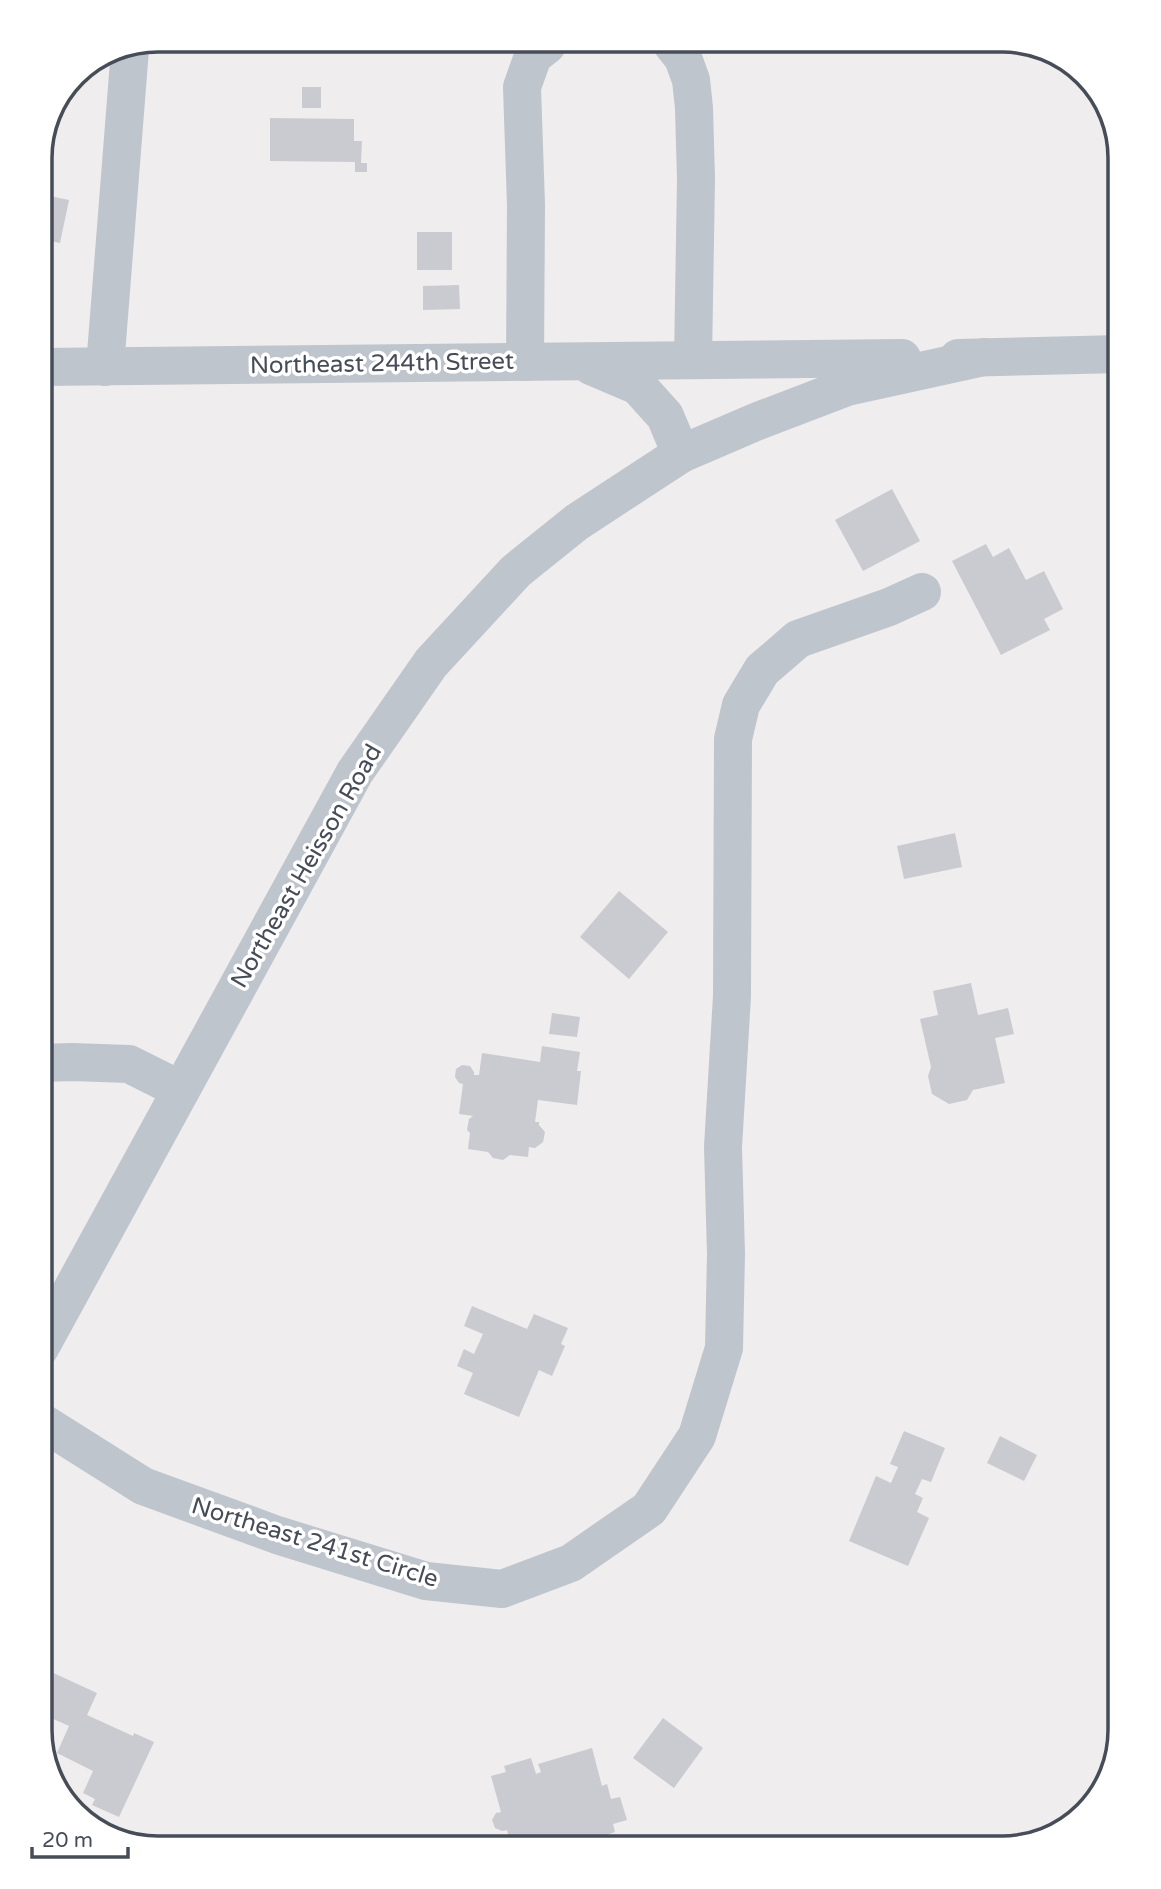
<svg xmlns="http://www.w3.org/2000/svg" width="1161" height="1889" font-family="'Varela Round',sans-serif">
  <style>
    .building { fill: #cacbd1 }
    .lines { fill: none; stroke-linecap: round; stroke-linejoin: round }
    .minor { stroke: #bfc5cd; stroke-width: 38 }
    .labels { text-anchor: middle; stroke-width: 7; stroke-linejoin: round; paint-order: stroke }
    .street-label { font-size: 24px; fill: #474d58; stroke: #fff }
    .rim { fill: none; stroke: #474d58; stroke-width: 3.5 }
  </style>
  <rect width="100%" height="100%" fill="#efeded"/>
  <g class="building">
    <rect x="302" y="87" width="19" height="21"/>
    <polygon points="270,118 354,119 354,141 362,141 361,163 367,163 367,172 355,172 355,162 270,161"/>
    <polygon points="40,194 69,200 60,243 40,239"/>
    <rect x="417" y="232" width="35" height="38"/>
    <polygon points="459,285 460,309 423,310 423,286"/>
    <polygon points="892,489 920,541 863,571 835,520"/>
    <polygon points="986,544 993,557 1009,548 1026,580 1044,571 1063,609 1044,619 1050,630 1001,655 952,561"/>
    <polygon points="955,833 962,867 904,879 897,846"/>
    <polygon points="619,891 668,932 629,979 580,937"/>
    <polygon points="971,983 978,1015 1008,1008 1014,1034 995,1038 1005,1083 973,1090 967,1100 949,1104 932,1094 928,1076 931,1067 920,1019 938,1015 933,991"/>
    <polygon points="552,1013 580,1017 577,1037 549,1034"/>
    <polygon points="542,1046 580,1052 577,1071 581,1071 577,1105 538,1100 535,1122 539,1122 539,1125 545,1132 543,1142 535,1148 529,1147 528,1157 510,1155 503,1160 493,1158 488,1152 468,1149 470,1133 467,1130 469,1119 473,1116 459,1114 463,1084 459,1083 455,1077 456,1069 462,1065 470,1066 474,1072 474,1075 479,1075 482,1053 540,1062"/>
    <polygon points="472,1306 527,1329 534,1314 568,1328 561,1344 565,1346 552,1376 539,1370 519,1417 464,1394 473,1373 457,1366 464,1349 474,1354 483,1334 464,1326"/>
    <polygon points="904,1431 945,1448 931,1482 922,1479 915,1494 923,1498 917,1512 929,1518 908,1566 849,1541 876,1476 891,1483 898,1467 890,1464"/>
    <polygon points="1000,1436 1037,1455 1024,1481 987,1463"/>
    <polygon points="47,1670 97,1693 87,1715 133,1736 134,1733 154,1742 119,1817 92,1805 95,1799 83,1793 93,1771 57,1753 69,1726 40,1713 40,1685"/>
    <polygon points="663,1718 703,1748 674,1788 633,1758"/>
    <polygon points="592,1748 602,1786 607,1784 611,1799 620,1797 627,1820 613,1824 615,1832 601,1837 605,1849 565,1849 563,1840 533,1849 512,1849 507,1830 502,1831 495,1828 492,1820 496,1813 501,1812 491,1776 506,1772 504,1766 531,1758 536,1774 541,1772 538,1764"/>
  </g>
  <g class="lines">
    <g class="minor">
      <polyline points="672,44 683,58 691,80 694,108 696,179 693,360"/>
      <polyline points="958,358 1121,354"/>
      <polyline points="525,362 526,205 522,87 533,56 547,45"/>
      <polyline points="591,366 638,386 665,416 681,454"/>
      <polyline points="40,367 902,358"/>
      <polyline points="105,367 130,49"/>
      <polyline points="40,1063 72,1062 129,1064 181,1090"/>
      <polyline points="40,1348 355,772 431,663 516,571 577,522 681,454 758,421 847,387 984,357"/>
      <polyline points="40,1421 143,1486 277,1535 426,1581 502,1589 571,1563 649,1509 697,1436 724,1348 726,1254 723,1147 732,996 733,739 741,705 762,670 798,639 889,607 922,592"/>
    </g>
  </g>
  <g class="labels">
    <g class="street-label">
      <text transform="translate(382 363) rotate(-1)" y="8">Northeast 244th Street</text>
      <text transform="translate(306 866) rotate(-60)" y="8">Northeast Heisson Road</text>
      <text transform="translate(315 1542) rotate(17)" y="8">Northeast 241st Circle</text>
    </g>
  </g>
  <path d="M0 0H1161V1889H0ZM158 52H1002A106 106 0 0 1 1108 158V1730A106 106 0 0 1 1002 1836H158A106 106 0 0 1 52 1730V158A106 106 0 0 1 158 52Z" fill="#fff" fill-rule="evenodd"/>
  <path class="rim" d="M158 52H1002A106 106 0 0 1 1108 158V1730A106 106 0 0 1 1002 1836H158A106 106 0 0 1 52 1730V158A106 106 0 0 1 158 52Z"/>
  <path d="M32 1847v10h96v-10" fill="none" stroke="#474d58" stroke-width="3.5"/>
  <text x="42" y="1847" font-size="21" fill="#474d58" stroke="#ffffff" stroke-width="5" paint-order="stroke">20 m</text>
</svg>
